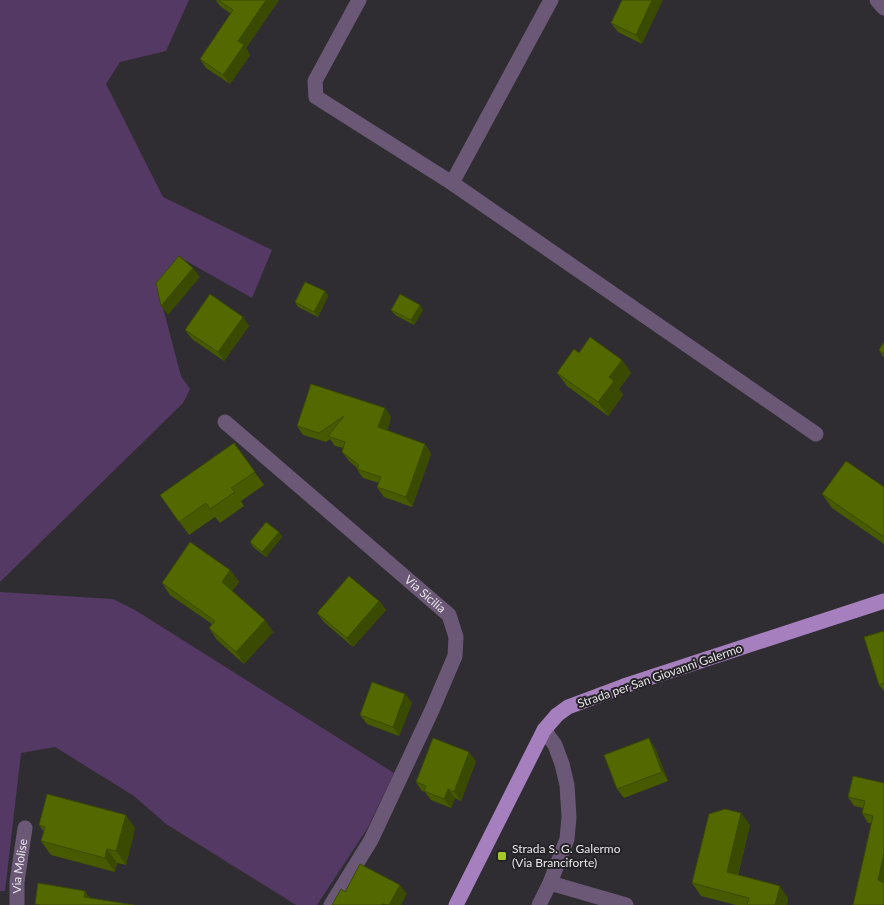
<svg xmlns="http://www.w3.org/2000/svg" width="884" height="905" font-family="Lato,sans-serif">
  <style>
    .grass { fill: #543964 }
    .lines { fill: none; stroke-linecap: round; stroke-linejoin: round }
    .minor { stroke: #6b5876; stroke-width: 15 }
    .major { stroke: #a67fbe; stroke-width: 15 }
    .wall { fill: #475a00 }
    .shaded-wall { fill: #3a4a00 }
    .building { fill: #536900; stroke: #3a4a00 }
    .poi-dot { fill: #a3c926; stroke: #252327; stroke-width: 2 }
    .labels { text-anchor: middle; stroke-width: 4; stroke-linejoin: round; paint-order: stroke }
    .street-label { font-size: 12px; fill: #e7e5e8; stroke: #252327 }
    .poi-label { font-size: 12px; fill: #e7e5e8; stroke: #252327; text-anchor: start }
  </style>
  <rect width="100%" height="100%" fill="#2f2d31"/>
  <g class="grass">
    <polygon points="0,0 189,0 166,51 120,62 106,84 163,197 272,250 252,298 181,258 158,289 181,376 190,389 183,403 0,582"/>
    <polygon points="0,592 113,599 135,610 394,773 367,829 317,905 296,905 166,824 134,796 55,747 21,753 5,891 0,891"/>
  </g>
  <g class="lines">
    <g class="minor">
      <polyline points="359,0 315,81 316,97 452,183 816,434"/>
      <polyline points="877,0 884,8"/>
      <polyline points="452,183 551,0"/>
      <path id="s1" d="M225 422 449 615 456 637 455 656 432 710 371 840 331 905"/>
      <polyline points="550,883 626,905"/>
      <path id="s2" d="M17 905V882L25 828"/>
      <polyline points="539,905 550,883 567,839 569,817 567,785 562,764 555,745 544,730"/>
    </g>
    <polyline class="major" points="456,905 544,730 557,715 568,707 624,686 884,601"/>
  </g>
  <g class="wall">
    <polygon points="216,0 279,0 246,48 250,55 230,84 206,68 200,59 231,14 220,6"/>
    <polygon points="627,0 642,44 618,32 611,23"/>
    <polygon points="325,291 328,296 318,317 298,307 295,302"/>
    <polygon points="391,310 423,310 414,325 395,315"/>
    <polygon points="249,326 224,361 192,339 185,330"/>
    <polygon points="884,342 884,358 879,350"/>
    <polygon points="579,353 622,360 631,373 619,389 623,395 608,416 567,386 557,373"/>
    <polygon points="385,408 391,417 387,431 425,444 431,454 412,507 384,497 377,487 379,483 363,478 357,469 357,468 349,461 342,452 343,448 335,446 330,439 326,442 303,435 297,426"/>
    <polygon points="234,443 264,485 241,501 244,506 220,523 215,517 189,535 160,495"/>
    <polygon points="884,487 884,544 832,508 822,494"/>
    <polygon points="279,532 282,537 266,557 253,547 250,542"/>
    <polygon points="230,570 239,582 232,591 265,620 273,632 244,664 217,640 209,628 212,624 170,595 162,583"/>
    <polygon points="379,601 386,610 353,647 324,622 317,613"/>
    <polygon points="884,631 884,691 879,685"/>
    <polygon points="405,694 412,703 399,736 367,724 360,715"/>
    <polygon points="655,748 668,781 624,798 617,789"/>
    <polygon points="476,761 461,801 455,798 451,808 431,800 425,792 422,791 416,782"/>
    <polygon points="884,783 871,823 868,823 862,813 863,808 854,806 848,797"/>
    <polygon points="39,825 135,828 126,865 117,863 115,872 51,855 41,841 44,832"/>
    <polygon points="750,825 738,875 788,898 787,905 736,905 701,896 692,883"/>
  </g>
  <g class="shaded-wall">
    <polygon points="266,0 279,0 246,48 250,55 230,84 223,75 238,41"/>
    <polygon points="652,0 663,0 642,44 636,35"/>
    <polygon points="193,268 200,277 168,315 161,306"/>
    <polygon points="325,291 328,296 318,317 314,312"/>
    <polygon points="420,305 423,310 414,325 411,320"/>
    <polygon points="243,317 249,326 224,361 218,352"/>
    <polygon points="622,360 631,373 619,389 623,395 608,416 598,402 609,377"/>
    <polygon points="385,408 391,417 385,437 378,427"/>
    <polygon points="425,444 431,454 412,507 406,497"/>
    <polygon points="279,532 282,537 266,557 262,552"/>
    <polygon points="230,570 239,582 230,593 222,582"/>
    <polygon points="379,601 386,610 353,647 347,638"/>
    <polygon points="265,620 273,632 244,664 236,652"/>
    <polygon points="405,694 412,703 399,736 393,727"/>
    <polygon points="649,738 655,748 668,781 662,772"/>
    <polygon points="469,752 476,761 461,801 454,792"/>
    <polygon points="448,789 455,798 451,808 444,799"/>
    <polygon points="741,813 750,825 735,885 727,872"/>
    <polygon points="126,815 135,828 126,865 116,851"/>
    <polygon points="107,849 117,863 115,872 105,858"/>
    <polygon points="884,853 884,889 878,880"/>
    <polygon points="400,885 407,894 401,905 389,905"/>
    <polygon points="780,886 788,898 787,905 775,905"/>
    <polygon points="85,891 95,905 84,897"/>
  </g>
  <g class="building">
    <polygon points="218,0 266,0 238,41 244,45 223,75 200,59 233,10"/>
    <polygon points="622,0 652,0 636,35 611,23"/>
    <polygon points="179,256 193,268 161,306 156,283"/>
    <polygon points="305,282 325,291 314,312 295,302"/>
    <polygon points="210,294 243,317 218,352 185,330"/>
    <polygon points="400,294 420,305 411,320 391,310"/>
    <polygon points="590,337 622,360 609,377 614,381 598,402 557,373 574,349 579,353"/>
    <polygon points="884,342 884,354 879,350"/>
    <polygon points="311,384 385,408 378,427 425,444 406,497 377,487 381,477 357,469 359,465 342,452 345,442 328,436 344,416 319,433 297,426"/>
    <polygon points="234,443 255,472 231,488 235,492 210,509 206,503 179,522 160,495"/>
    <polygon points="846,461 884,487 884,537 822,494"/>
    <polygon points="266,522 279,532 262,552 250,542"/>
    <polygon points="190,542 230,570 222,582 265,620 236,652 209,628 215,621 162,583"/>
    <polygon points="349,576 379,601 347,638 317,613"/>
    <polygon points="884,631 884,683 879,685 864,637"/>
    <polygon points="372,682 405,694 393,727 360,715"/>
    <polygon points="433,738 469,752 454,792 448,789 444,799 424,791 426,786 416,782"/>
    <polygon points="649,738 662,772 617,789 604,755"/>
    <polygon points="853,776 884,783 884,853 878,880 884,883 884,905 853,905 873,816 862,813 865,801 848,797"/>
    <polygon points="47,794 126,815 116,851 107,849 105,858 41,841 45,827 39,825"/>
    <polygon points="725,809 741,813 727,872 780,886 775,905 747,905 749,898 692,883 709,814"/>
    <polygon points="360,864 400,885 389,905 382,904 381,905 332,905 341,889 345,892"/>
    <polygon points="38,883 85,891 84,897 134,905 41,905 35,904"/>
  </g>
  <rect class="poi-dot" x="497" y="851" width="10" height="10" rx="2.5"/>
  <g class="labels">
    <g class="street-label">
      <text dy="4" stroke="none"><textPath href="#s1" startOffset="264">Via Sicilia</textPath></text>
      <text transform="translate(660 676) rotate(-19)" y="4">Strada per San Giovanni Galermo</text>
      <text dy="4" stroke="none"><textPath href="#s2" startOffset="39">Via Molise</textPath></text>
    </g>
    <g class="poi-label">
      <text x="512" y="853">Strada S. G. Galermo<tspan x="512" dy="14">(Via Branciforte)</tspan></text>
    </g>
  </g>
</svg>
